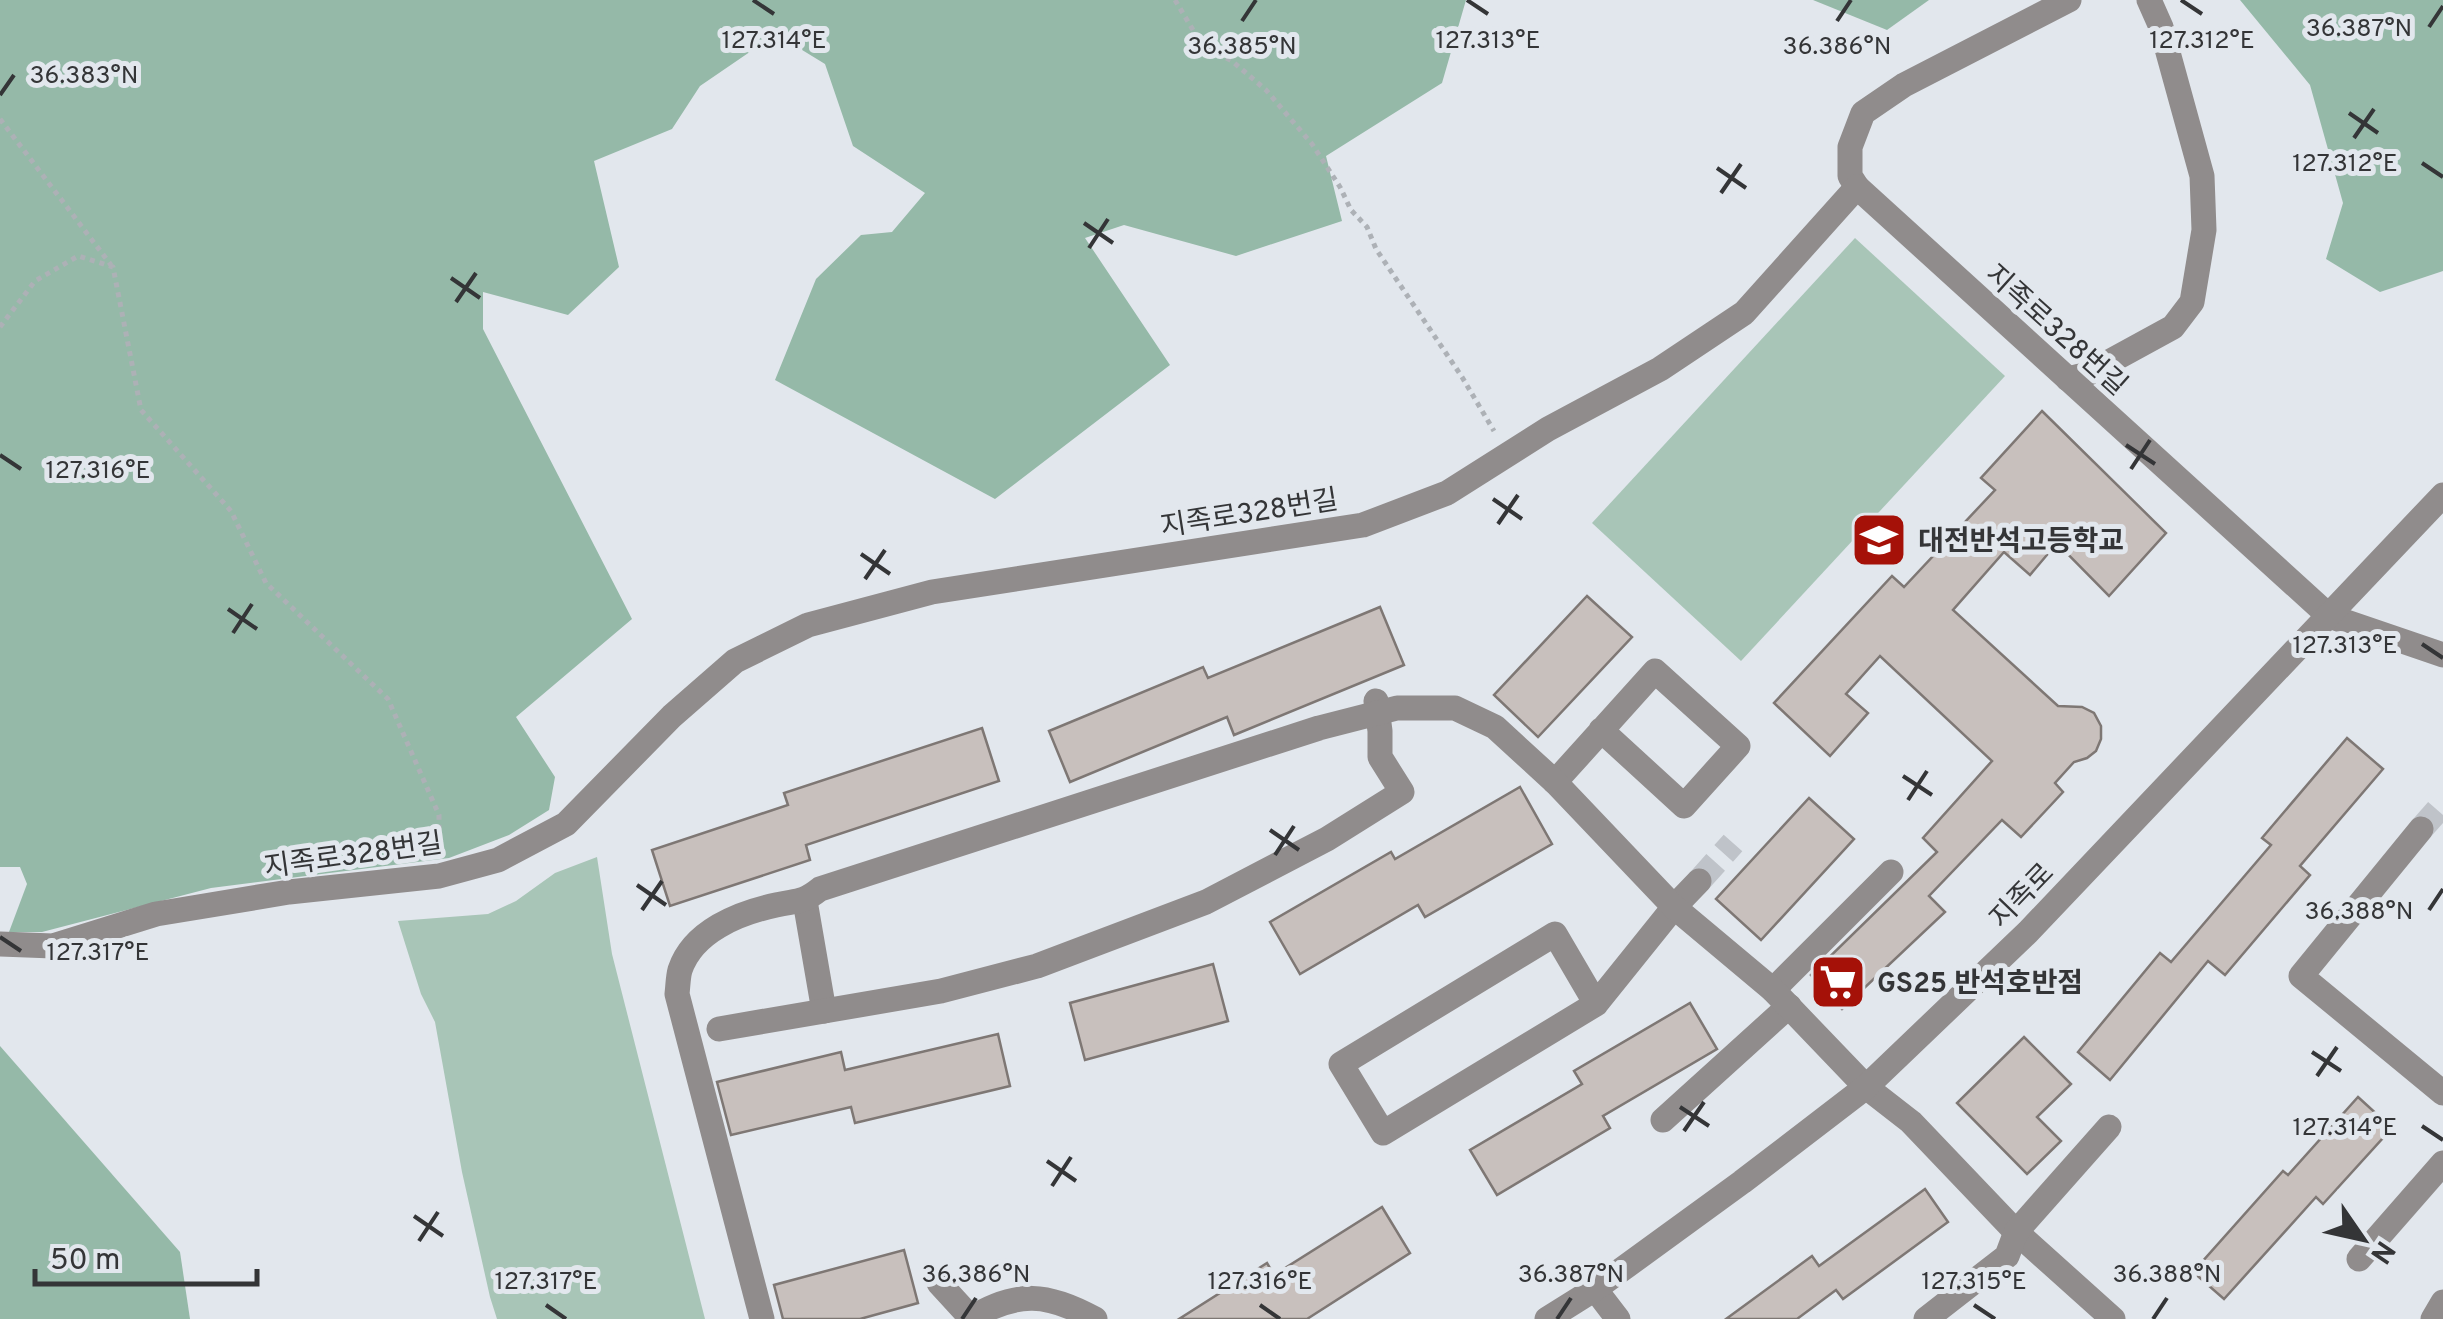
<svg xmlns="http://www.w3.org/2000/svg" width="2443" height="1319" font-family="Overpass,'Noto Sans KR',sans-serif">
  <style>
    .green { fill: #a8c5b7 }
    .forest { fill: #95b9a8 }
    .building { fill: #c8c0bd; stroke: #7e7774; stroke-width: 2.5 }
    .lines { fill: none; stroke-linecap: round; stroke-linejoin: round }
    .minor-tunnel { stroke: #bfc3c9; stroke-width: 25; stroke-dasharray: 25 12; stroke-linecap: butt }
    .path { stroke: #adb1b6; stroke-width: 5; stroke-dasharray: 5 5; stroke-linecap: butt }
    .minor { stroke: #908c8c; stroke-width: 25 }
    .ticks { fill: none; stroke: #343537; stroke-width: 4 }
    .labels { text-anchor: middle; stroke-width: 10; stroke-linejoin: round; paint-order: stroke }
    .street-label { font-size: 28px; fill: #343537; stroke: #e2e7ed }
    .poi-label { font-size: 28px; font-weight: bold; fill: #343537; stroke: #e2e7ed; text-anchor: start }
    .ticks-label { font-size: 25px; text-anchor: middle; fill: #343537; stroke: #e2e7ed; stroke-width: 10; stroke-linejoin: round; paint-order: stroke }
  </style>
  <rect width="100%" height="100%" fill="#e2e7ed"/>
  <g class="green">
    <polygon points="1855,238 2005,376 1741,661 1592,523"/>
    <polygon points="597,857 612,954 705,1319 497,1319 490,1297 462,1172 435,1022 421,994 398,921 488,914 516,901 555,873"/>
  </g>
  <g class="forest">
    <polygon points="0,0 1466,0 1442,83 1326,156 1342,221 1236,256 1124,225 1085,238 1170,365 995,499 775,380 816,279 861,235 892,232 925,193 853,146 825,64 776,34 700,86 672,129 594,161 619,267 568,315 483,292 483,329 632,619 516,717 555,777 549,810 509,835 449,858 211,888 42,932 9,932 27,884 20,867 0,867"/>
    <polygon points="1813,0 1929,0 1887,30"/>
    <polygon points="2240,0 2443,0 2443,271 2380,292 2326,259 2343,203 2310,85"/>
    <polygon points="0,1046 180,1252 190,1319 0,1319"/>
  </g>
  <g class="building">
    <polygon points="2042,411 2166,533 2109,596 2057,543 2030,575 2004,552 1953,610 2058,706 2082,707 2094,713 2101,726 2101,739 2096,751 2087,758 2074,762 2055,783 2063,792 2021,837 2002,820 1929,896 1945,912 1842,1009 1811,975 1937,852 1923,838 1992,761 1880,656 1846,694 1868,713 1830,756 1774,703 1892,576 1904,587 1995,490 1981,478"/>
    <polygon points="1587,596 1632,637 1538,737 1494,695"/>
    <polygon points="1380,607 1404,665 1234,735 1227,717 1070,782 1049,731 1203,667 1208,678"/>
    <polygon points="982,728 999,781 806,845 810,860 670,906 652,850 788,805 784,793"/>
    <polygon points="2347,738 2383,769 2300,866 2310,875 2225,975 2208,961 2110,1080 2078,1052 2160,953 2171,962 2271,845 2262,838"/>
    <polygon points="1520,787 1552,844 1425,917 1418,905 1300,974 1270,922 1391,852 1395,859"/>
    <polygon points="1809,798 1854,839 1761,940 1716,899"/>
    <polygon points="1213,964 1228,1021 1085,1060 1070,1003"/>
    <polygon points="1690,1003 1717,1049 1603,1116 1610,1128 1497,1195 1470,1150 1582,1084 1574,1071"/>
    <polygon points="998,1034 1010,1086 855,1123 851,1107 731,1135 717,1082 841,1052 845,1070"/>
    <polygon points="2024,1037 2071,1084 2037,1117 2061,1141 2027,1174 1957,1103"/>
    <polygon points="2358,1097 2392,1128 2323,1204 2316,1197 2224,1299 2193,1272 2283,1171 2288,1175"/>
    <polygon points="1925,1189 1948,1222 1843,1299 1836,1290 1797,1319 1726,1319 1812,1256 1819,1266"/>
    <polygon points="1382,1207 1410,1253 1307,1319 1179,1319 1267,1263 1274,1275"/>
    <polygon points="904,1250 918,1303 860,1319 783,1319 774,1285"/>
  </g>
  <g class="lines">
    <g class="minor-tunnel">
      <polyline points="2421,829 2443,804"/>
      <polyline points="1699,881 1733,843"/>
    </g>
    <g class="path">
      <polyline points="1175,0 1202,45 1232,61 1266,90 1312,144 1340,187 1351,210 1367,227 1376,249 1462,377 1494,431"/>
      <polyline points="0,119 111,265"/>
      <polyline points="0,327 35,281 78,256 113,267 141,410 231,511 266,583 388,699 439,815 439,848"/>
    </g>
    <g class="minor">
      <polyline points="1857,187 1850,176 1850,147 1863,113 1904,85 2069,0"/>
      <polyline points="2068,379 2087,374 2173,327 2192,302 2204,230 2202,176 2161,27 2149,0"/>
      <polyline points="1555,782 1655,671 1738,746 1684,806 1601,730"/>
      <polyline points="2421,829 2301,976 2443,1093"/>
      <polyline points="805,901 824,1011"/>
      <polyline points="0,944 53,946 156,914 289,892 439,876 498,860 566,824 672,716 735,661 808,625 932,592 1363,525 1447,493 1548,429 1660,369 1744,313 1857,187 2329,616 2443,655"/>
      <polyline points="1773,990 1891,872"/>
      <polyline points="1596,1004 1555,934 1341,1064 1383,1133 1596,1004 1674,907 1699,881"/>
      <polyline points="719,1029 941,991 1037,966 1206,902 1327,839 1402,792 1380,757 1380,731 1376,701"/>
      <polyline points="1663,1120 1789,1006"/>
      <polyline points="2359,1259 2443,1163"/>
      <polyline points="939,1283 971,1318"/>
      <polyline points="1595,1289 1618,1319"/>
      <path d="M762 1319 677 994C678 986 678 977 680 970 693 931 739 913 776 905 797 900 801 904 820 889L1319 728 1397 708H1455L1495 727 1555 782 1674 907 1773 990 1866 1087 1911 1122 2016 1232 2113 1319"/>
      <path d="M970 1319C1017 1290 1048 1293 1095 1319"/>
      <polyline points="1547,1319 1595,1289 1742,1182 1866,1087 2028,932 2443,495"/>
      <polyline points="1926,1319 2007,1256 2016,1232 2109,1127"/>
      <polyline points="2433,1319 2443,1302"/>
    </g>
  </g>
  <path class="ticks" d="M753 0 774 14M1467 0 1488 14M2181 0 2202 14M1242 21 1256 0M1837 21 1851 0M2429 27 2443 6M0 95 14 75M2349 113 2378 133M2354 138 2374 109M2422 163 2443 177M1717 168 1746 188M1721 193 1741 164M1084 223 1113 243M1089 248 1108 219M451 278 480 298M456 302 476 273M2126 445 2155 464M0 455 21 469M2131 469 2150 440M1493 499 1522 519M1498 524 1518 495M861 554 890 574M865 579 885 550M228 609 257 629M233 633 252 604M2422 644 2443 658M1903 776 1932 795M1908 800 1927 771M1270 830 1299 850M1275 855 1294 826M637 885 666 905M642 910 662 881M2429 910 2443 889M0 937 21 951M2312 1052 2341 1071M2317 1076 2337 1047M1680 1107 1709 1126M2422 1126 2443 1140M1684 1131 1704 1102M1047 1161 1076 1181M1052 1186 1071 1157M414 1216 443 1236M419 1241 438 1212M546 1305 566 1319M1260 1305 1280 1319M1974 1305 1995 1319M962 1319 976 1298M1557 1319 1571 1298M2153 1319 2167 1298"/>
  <defs>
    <g id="school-square" transform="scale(2.875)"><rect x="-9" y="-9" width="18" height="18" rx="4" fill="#a51108" stroke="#e2e7ed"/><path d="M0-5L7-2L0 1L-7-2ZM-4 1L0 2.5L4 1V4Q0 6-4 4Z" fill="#fff"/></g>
    <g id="supermarket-square" transform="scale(2.875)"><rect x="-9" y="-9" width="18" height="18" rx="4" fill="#a51108" stroke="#e2e7ed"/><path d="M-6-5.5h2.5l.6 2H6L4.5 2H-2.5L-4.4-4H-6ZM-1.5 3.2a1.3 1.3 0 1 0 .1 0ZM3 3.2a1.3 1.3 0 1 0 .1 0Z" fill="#fff"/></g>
  </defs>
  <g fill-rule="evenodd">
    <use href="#school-square" x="1879" y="540"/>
    <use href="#supermarket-square" x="1838" y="982"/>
  </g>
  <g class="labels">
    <g class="street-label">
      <text transform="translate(2057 329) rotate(42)" y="10">지족로328번길</text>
      <text transform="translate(1249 512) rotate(-9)" y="10">지족로328번길</text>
      <text transform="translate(353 854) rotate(-8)" y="10">지족로328번길</text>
      <text transform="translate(2021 895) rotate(-46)" y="10">지족로</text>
    </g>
    <g class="poi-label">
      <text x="1918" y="550">대전반석고등학교</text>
      <text x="1877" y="992">GS25 반석호반점</text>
    </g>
  </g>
  <g class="ticks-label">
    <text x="2359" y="36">36.387°N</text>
    <text x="774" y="48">127.314°E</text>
    <text x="2202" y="48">127.312°E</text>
    <text x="1488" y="48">127.313°E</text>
    <text x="1242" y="54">36.385°N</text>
    <text x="1837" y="54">36.386°N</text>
    <text x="84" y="83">36.383°N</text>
    <text x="2345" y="171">127.312°E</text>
    <text x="98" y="478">127.316°E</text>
    <text x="2345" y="653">127.313°E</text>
    <text x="2359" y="919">36.388°N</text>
    <text x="98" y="960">127.317°E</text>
    <text x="2345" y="1135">127.314°E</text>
    <text x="976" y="1282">36.386°N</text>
    <text x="1571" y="1282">36.387°N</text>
    <text x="2167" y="1282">36.388°N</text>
    <text x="546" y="1289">127.317°E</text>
    <text x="1260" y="1289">127.316°E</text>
    <text x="1974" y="1289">127.315°E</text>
  </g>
  <g transform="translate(2363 1239) rotate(124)" stroke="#e2e7ed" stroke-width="8" paint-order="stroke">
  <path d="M0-8L18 38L0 25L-18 38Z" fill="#343537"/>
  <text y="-15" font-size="28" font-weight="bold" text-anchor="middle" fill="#343537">N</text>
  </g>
  <path d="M35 1269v15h222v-15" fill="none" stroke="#343537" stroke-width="5"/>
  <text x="50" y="1269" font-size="30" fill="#343537" stroke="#e2e7ed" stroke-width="8" paint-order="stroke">50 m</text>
</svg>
